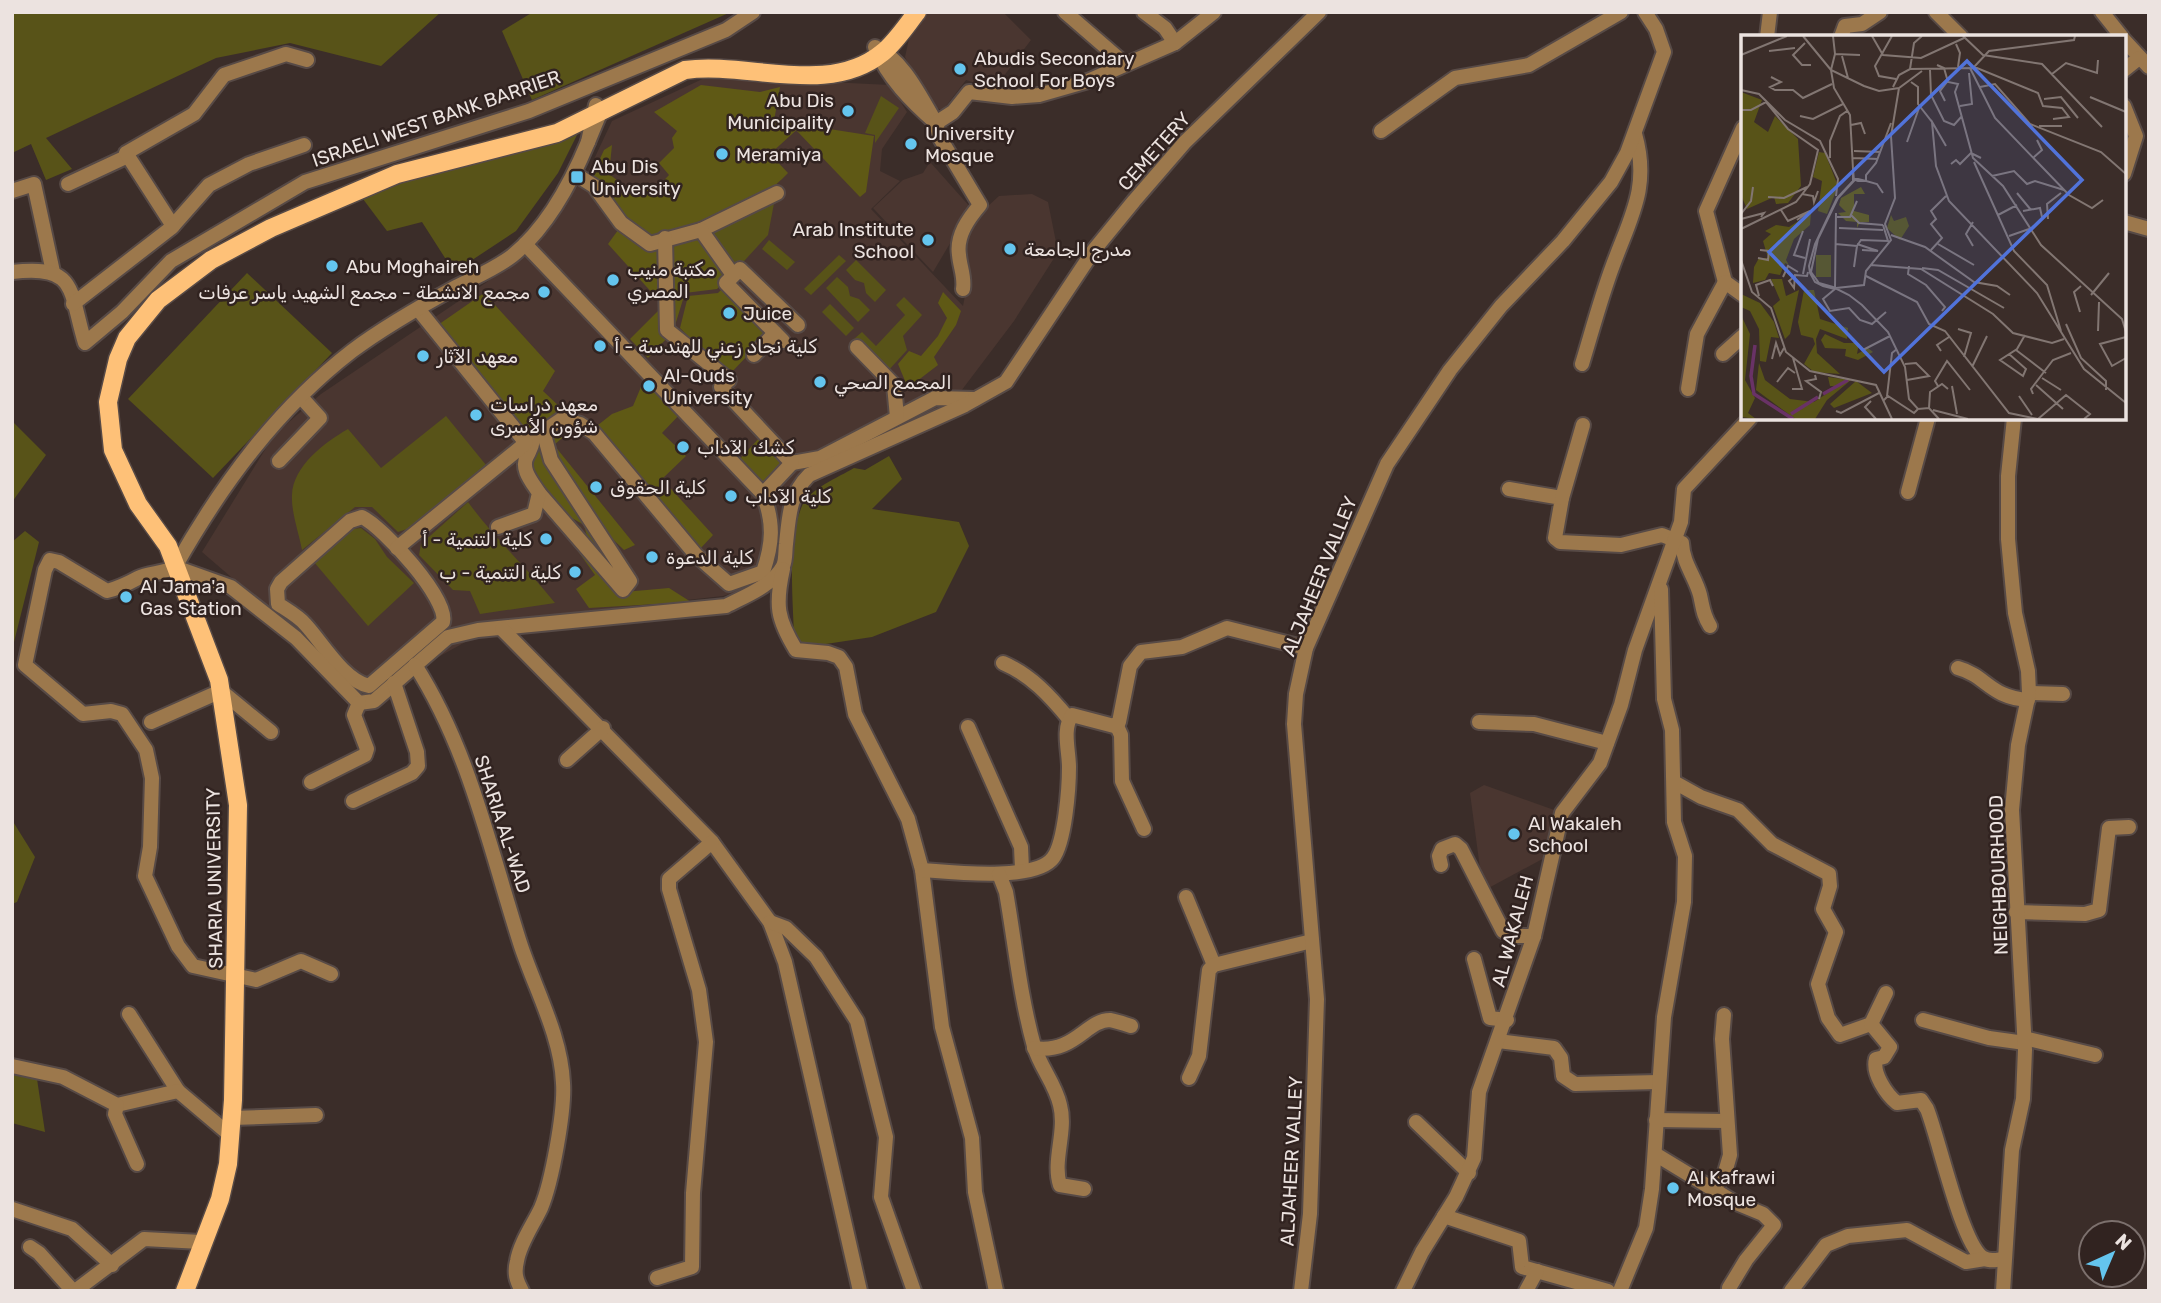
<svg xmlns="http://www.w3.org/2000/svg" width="2161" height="1303" font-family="Rubik,Vazirmatn,sans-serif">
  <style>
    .built { fill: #4a3630 }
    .green { fill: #585318 }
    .forest { fill: #5f5915 }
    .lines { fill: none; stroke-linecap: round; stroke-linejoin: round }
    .minor-casing { stroke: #574a46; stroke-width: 18 }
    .major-casing { stroke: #574a46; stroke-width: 21 }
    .minor { stroke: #9c784c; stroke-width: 14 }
    .major { stroke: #fec178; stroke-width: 18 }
    .poi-dot { fill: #64c5ee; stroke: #312320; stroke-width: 2.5 }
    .labels { text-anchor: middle; stroke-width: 5; stroke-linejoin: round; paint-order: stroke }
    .poi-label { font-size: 19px; fill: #ece3e0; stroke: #312320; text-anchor: start }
    .street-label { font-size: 19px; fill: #ece3e0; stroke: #312320 }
    .inset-river { fill: none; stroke: #693266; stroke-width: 3.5 }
    .inset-road { fill: none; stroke: #827672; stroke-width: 2 }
    .view { fill: #5173da; fill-opacity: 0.15; stroke: #5173da; stroke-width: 3.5 }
    .inset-edge { fill: none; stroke: #ece3e0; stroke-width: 3.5 }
  </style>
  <rect width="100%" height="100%" fill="#3b2d29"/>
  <g class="built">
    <polygon points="922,12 1003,12 1031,40 994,89 966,80 943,110 935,108 918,85 905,57 910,34"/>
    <polygon points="709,76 890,85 907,112 882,149 880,171 900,181 871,209 963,306 968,280 964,243 977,216 999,196 1032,194 1048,202 1058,252 1014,321 949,407 848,445 799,474 784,505 779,563 757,585 723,596 505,620 377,691 366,693 202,552 274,435 321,394 487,282 553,218 587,174 612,121"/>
    <polygon points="930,162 971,208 933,272 873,208 903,180 923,173"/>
    <polygon points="1484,785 1557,811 1548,856 1483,891 1470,793"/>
  </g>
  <g class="green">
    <polygon points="12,12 441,12 381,66 290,43 216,58 46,138 72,169 46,180 31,144 12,153"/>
    <polygon points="533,12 731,12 532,100 502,31"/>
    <polygon points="881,96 899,108 875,143 875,135 865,133"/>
    <polygon points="581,127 558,173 516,231 454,272 422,222 387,231 360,195 460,159"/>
    <polygon points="775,198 768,235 734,272 706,232"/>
    <polygon points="769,240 795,262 787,270 762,249"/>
    <polygon points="839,255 846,261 811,295 804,289"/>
    <polygon points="856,260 886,290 875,302 866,293 864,283 855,280 846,270"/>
    <polygon points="247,273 332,353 213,478 128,399"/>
    <polygon points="837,277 848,287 850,296 859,299 870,310 858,322 826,288"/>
    <polygon points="904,297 922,315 903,336 907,350 887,372 854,339 862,332 876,346 905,315 896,305"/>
    <polygon points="830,304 854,328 846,336 822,312"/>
    <path d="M446 416 486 465 410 528 398 532 372 507H355L302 550C299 533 291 512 292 495 293 466 325 442 348 429L381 468Z"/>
    <polygon points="12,421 46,455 12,502"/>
    <path d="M889 456 902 479 872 509 959 522 969 546 936 612 872 637 806 647 794 636C793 600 787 540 802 506 809 489 839 477 854 468L865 470Z"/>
    <path d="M468 502C495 539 527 568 555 603L480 614 470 591 453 590 419 555 421 544Z"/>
    <polygon points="361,528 375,539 387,557 414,583 368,626 314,562 353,529"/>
    <polygon points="25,531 39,542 12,650 12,542"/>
    <polygon points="12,820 35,857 17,902 12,904"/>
    <polygon points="12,1072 37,1079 45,1132 12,1123"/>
  </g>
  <g class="forest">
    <path d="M701 85 760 92 780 87 774 121 802 125 770 154 788 173C754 210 698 226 651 238L624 219 592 176 604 150 612 145 609 174 639 197 649 187 653 192 669 175 659 163 674 148 672 138 677 131 654 112Z"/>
    <polygon points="804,125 874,136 866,192 860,197 797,131"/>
    <polygon points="621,226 663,241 663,305 608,244"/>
    <polygon points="700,232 730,275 717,289 685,293 673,332 667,239"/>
    <polygon points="726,285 770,332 728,376 680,328 688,296 718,293"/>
    <polygon points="943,292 961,311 956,325 934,357 938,365 908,388 898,364 909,351 921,356 938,336 947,318 938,303"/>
    <polygon points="484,293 555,371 543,391 561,408 526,436 435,327"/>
    <polygon points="663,306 669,336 648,358 630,339"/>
    <polygon points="646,375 682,412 662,433 686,456 662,479 713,535 699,550 593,429 612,414 633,406"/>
    <polygon points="577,425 554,445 635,545 624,550 593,520 552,459 550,427"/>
    <polygon points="542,434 590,524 622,553 628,580 591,551 584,525 541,500 527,459"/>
    <polygon points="761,436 787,462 764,487 738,461"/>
    <polygon points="550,512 581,527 587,552 624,592 669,588 691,602 589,608 576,589 595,575"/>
  </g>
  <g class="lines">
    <g class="minor-casing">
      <g id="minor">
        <polyline points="1065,12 1125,64"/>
        <polyline points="1144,12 1165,28 1175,43"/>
        <polyline points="1936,12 1961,37"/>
        <polyline points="2102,12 2122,37"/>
        <polyline points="1767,37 1770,12"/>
        <polyline points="1841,37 1845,26 1862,24 1880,12"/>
        <polyline points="2124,40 2149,67"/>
        <path d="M875 47C903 59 921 98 936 123 911 101 888 78 875 47Z"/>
        <polyline points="2124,70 2139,58"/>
        <polygon points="596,105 600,113 588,142"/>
        <polyline points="2124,106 2136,136 2124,174"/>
        <polyline points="1743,128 1706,211 1725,282 1743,295"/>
        <polyline points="1381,131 1455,78 1529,65 1621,12"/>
        <polyline points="575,174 594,186 621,223 650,244 701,230 777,193"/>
        <polyline points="68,184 128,156"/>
        <polyline points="12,191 34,184 53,272"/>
        <polyline points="2124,222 2149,229"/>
        <polyline points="173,226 126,153 194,114 224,75 286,54 307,60"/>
        <polyline points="701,230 733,275"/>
        <polyline points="665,238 667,330 729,380 721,387 792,463 820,458 935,398 975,399"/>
        <path d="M12 272C78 264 69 291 85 343L122 312 171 261 305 182 529 111 726 30 753 12"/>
        <path d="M963 289C965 277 960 267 959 255 956 236 968 219 980 205L940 138 936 123 953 112 969 92 1012 97 1039 95 1088 81 1175 43 1214 12"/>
        <polyline points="73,304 171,228 209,185 249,164 304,145"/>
        <path d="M418 309 526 443 562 419 580 424 594 433 696 555 729 584 763 572C773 543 774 523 763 494L525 244"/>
        <polyline points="783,341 726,283 740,269 798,325"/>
        <polyline points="857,347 894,385 897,417"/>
        <polyline points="1723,354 1743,336"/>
        <polyline points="754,355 775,333"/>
        <path d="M1582 364C1592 331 1601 297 1613 265 1631 216 1650 187 1635 134"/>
        <polyline points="1688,389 1697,334 1725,282"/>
        <polyline points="279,461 320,418 301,397"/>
        <path d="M1509 489 1562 498 1555 538 1560 542 1621 545 1662 535 1682 543C1683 564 1695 576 1700 595 1703 608 1703 615 1710 626"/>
        <polyline points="1908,492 1928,418"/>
        <polyline points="539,493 623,590 630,581 551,460 543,431"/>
        <polyline points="763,494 792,463"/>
        <polyline points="1562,498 1583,425"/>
        <path d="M362 517C383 527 449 599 443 622L369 686C343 680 322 642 305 624 298 616 287 610 278 604L277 589 281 582 350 521Z"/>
        <path d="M498 527 534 514 539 493C532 482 520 469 527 456 530 450 532 448 533 440"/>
        <polyline points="397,548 526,443"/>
        <path d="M175 567 231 587 296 638 359 703 374 701 448 637 478 630 726 606C745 596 772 586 783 566 786 560 785 551 786 544 789 517 789 495 809 475L965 405 1006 382 1094 250 1134 201 1185 142 1319 12"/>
        <path d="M175 567C163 574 149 572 138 578 127 584 119 588 107 591L59 562 50 560 45 570 25 665 83 714 111 711 122 714 146 750 152 778 150 847 145 876 178 946 193 966 256 980 301 961 331 974"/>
        <path d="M175 567C222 484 277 409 352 351 384 327 421 306 456 287 475 277 495 269 512 256 547 228 571 183 588 142"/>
        <path d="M783 569C775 605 777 619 796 650L828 653 839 657 846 667 855 714 908 819 922 870 942 1027 972 1138 975 1192 996 1291"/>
        <polyline points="502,629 712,842 770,922 785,962 860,1291"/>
        <path d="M1003 663C1031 675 1050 696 1069 719"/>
        <path d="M415 665C470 751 490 850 521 946 536 991 561 1036 563 1083 565 1110 552 1182 541 1208 533 1225 520 1243 517 1261 514 1273 516 1280 522 1291"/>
        <path d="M1958 668C1987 676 1989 697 2028 700"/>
        <polyline points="2029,693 2063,694"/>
        <polyline points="151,722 221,691 271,732"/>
        <polyline points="1479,722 1534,724 1607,743"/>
        <polyline points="1116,724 1121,735 1122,781 1144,829"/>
        <polyline points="968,727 1021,847 1022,869"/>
        <polyline points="567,760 603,728"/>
        <polyline points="311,782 365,755 367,749 354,715 359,703"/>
        <path d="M1674 782 1701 797 1738 810 1772 844 1829 874 1830 886 1823 909 1836 932 1818 984 1828 1018 1840 1035 1871 1024 1890 1047 1884 1057 1876 1059C1872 1073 1886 1094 1897 1103L1921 1100 1927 1109C1939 1139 1961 1241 1982 1257 1988 1262 1995 1260 2003 1259"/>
        <polyline points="353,801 412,773 418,766 417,752 394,683"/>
        <polyline points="1441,865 1439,856 1442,849 1455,844 1461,849 1503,931 1515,936 1534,936"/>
        <path d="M922 870C950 872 1035 882 1053 858 1065 842 1069 788 1069 767 1069 751 1062 729 1072 715L1114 726 1119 722 1130 666 1141 652 1182 647 1227 628 1306 648"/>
        <path d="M999 874 1006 892C1015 943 1020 996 1034 1046 1040 1067 1055 1083 1060 1105 1067 1131 1052 1161 1060 1185L1084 1189"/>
        <polyline points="1186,897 1214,965"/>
        <polyline points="2016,912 2085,914 2099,910 2109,828 2129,827"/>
        <polyline points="770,922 786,928 816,957 857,1021 886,1137 881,1197 914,1291"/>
        <polyline points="1474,959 1490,1018 1507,1020"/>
        <polyline points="129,1014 178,1091"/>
        <polyline points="1923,1020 1989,1038 2025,1043"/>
        <polyline points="1871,1024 1886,993"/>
        <polyline points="2024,1038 2095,1055"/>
        <polyline points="1498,1041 1554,1048 1561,1058 1563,1076 1575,1084 1658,1082"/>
        <path d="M1034 1048C1075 1054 1086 1020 1110 1020 1116 1021 1125 1024 1131 1026"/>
        <polyline points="12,1066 63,1077 117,1105 178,1091 230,1135"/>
        <polyline points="1189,1078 1199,1056 1209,970 1214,965 1312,941"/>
        <polyline points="117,1105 115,1114 137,1164"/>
        <polyline points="232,1118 316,1115"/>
        <polyline points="1656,1120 1726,1121"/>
        <polyline points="1416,1122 1469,1173"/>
        <polyline points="1655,1154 1734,1202 1763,1214 1774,1225 1746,1260 1729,1288"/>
        <polyline points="1713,1189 1724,1176 1730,1155 1722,1039 1724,1015"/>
        <polyline points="12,1209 72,1229 112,1265"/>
        <polyline points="1444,1216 1519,1241 1522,1267 1608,1291"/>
        <polyline points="30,1247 39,1253 73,1291"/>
        <polyline points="657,1278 692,1267 693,1193 706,1042 699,990 669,889 669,879 712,842"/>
        <polyline points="75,1291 144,1239 201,1242"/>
        <polyline points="1301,1291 1310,1214 1317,999 1294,724 1296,694 1306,648 1387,464 1450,370 1501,306 1563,241 1611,182 1627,153 1664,52 1656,29 1645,12"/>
        <polyline points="1403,1291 1422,1252 1456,1197 1474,1158 1479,1092 1534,936 1562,813 1600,763 1621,705 1635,650 1681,522 1684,489 1750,418"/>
        <polyline points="1526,1291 1537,1271"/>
        <polyline points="1620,1291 1646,1228 1652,1189 1664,1017 1684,902 1685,856 1674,822 1672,730 1664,699 1661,589"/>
        <polyline points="1791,1291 1826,1245 1848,1236 1907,1230 1966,1262 1985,1259"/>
        <polyline points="2003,1291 2012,1150 2023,1099 2025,1050 2012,810 2018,745 2029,693 2028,671 2015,613 2008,539 2008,476 2014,418"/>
      </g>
    </g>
    <g class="major-casing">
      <path id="major" d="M185 1291 220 1199 228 1164 233 1100 238 805 219 680 168 546 138 504 113 450 108 402 118 359 127 338 158 300 211 260 271 228 397 174 557 133 685 70C747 61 828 97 882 53 895 43 906 26 917 12"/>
    </g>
    <use href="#minor" class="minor"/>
    <use href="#major" class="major"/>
  </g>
  <g class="poi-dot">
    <circle cx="960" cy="69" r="7"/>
    <circle cx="848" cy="111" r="7"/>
    <circle cx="911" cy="144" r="7"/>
    <circle cx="722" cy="154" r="7"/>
    <rect x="570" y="170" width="14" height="14" rx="3.5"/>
    <circle cx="928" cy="240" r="7"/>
    <circle cx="1010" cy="249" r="7"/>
    <circle cx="332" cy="266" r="7"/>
    <circle cx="613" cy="280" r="7"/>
    <circle cx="544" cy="292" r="7"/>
    <circle cx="729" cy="313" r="7"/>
    <circle cx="600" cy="346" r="7"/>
    <circle cx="423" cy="356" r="7"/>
    <circle cx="820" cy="382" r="7"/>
    <circle cx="649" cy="386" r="7"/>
    <circle cx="476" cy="415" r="7"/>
    <circle cx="683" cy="447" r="7"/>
    <circle cx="596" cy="487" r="7"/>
    <circle cx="731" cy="496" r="7"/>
    <circle cx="546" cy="539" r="7"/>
    <circle cx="652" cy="557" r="7"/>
    <circle cx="575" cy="572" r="7"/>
    <circle cx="126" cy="597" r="7"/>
    <circle cx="1514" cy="834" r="7"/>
    <circle cx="1673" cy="1188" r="7"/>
  </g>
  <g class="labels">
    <g class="poi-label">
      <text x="974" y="65">Abudis Secondary<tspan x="974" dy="22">School For Boys</tspan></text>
      <text x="834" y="107" text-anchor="end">Abu Dis<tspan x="834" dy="22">Municipality</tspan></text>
      <text x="925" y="140">University<tspan x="925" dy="22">Mosque</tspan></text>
      <text x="736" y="161">Meramiya</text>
      <text x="591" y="173">Abu Dis<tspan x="591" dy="22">University</tspan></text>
      <text x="914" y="236" text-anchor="end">Arab Institute<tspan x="914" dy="22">School</tspan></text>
      <text x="1024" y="256">مدرج الجامعة</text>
      <text x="346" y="273">Abu Moghaireh</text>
      <text x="627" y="276">مكتبة منيب<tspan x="627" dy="22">المصري</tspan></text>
      <text x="530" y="299" text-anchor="end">مجمع الانشطة - مجمع الشهيد ياسر عرفات</text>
      <text x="743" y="320">Juice</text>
      <text x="614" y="353">كلية نجاد زعني للهندسة - أ</text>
      <text x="437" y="363">معهد الآثار</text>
      <text x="663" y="382">Al-Quds<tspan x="663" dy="22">University</tspan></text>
      <text x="834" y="389">المجمع الصحي</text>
      <text x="490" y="411">معهد دراسات<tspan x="490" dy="22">شؤون الأسرى</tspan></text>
      <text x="697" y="454">كشك الآداب</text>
      <text x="610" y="494">كلية الحقوق</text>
      <text x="745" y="503">كلية الآداب</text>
      <text x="532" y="546" text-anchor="end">كلية التنمية - أ</text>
      <text x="666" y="564">كلية الدعوة</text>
      <text x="561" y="579" text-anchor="end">كلية التنمية - ب</text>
      <text x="140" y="593">Al Jama'a<tspan x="140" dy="22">Gas Station</tspan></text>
      <text x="1528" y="830">Al Wakaleh<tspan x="1528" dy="22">School</tspan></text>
      <text x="1687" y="1184">Al Kafrawi<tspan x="1687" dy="22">Mosque</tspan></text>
    </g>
    <g class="street-label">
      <text transform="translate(436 118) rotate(-19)" y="7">ISRAELI WEST BANK BARRIER</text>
      <text transform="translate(1154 151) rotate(-48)" y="7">CEMETERY</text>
      <text transform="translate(1319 576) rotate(-68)" y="7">ALJAHEER VALLEY</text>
      <text transform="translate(503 824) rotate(72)" y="7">SHARIA AL-WAD</text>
      <text transform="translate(1998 875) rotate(-92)" y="7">NEIGHBOURHOOD</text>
      <text transform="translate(214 878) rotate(-91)" y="7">SHARIA UNIVERSITY</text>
      <text transform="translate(1512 931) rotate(-75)" y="7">AL WAKALEH</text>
      <text transform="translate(1291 1161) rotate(-87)" y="7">ALJAHEER VALLEY</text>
    </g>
  </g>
  <g transform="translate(1741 35)">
    <rect width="385" height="385" fill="#3b2d29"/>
    <path d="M0 57 21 65 13 87 27 97 34 81 57 104 60 151 47 168 35 169 33 162 6 174 0 160ZM78 117 84 118 97 151 86 179 77 176 81 146 72 142ZM70 178 69 190 53 204 45 225 48 230 44 228 39 240 28 238 24 245 12 248 13 232 18 223H27L22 206 30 199 24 196 35 190 48 192ZM150 180 153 186 165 182 168 191 159 205 146 193ZM75 220H90V242H75ZM30 244H41L45 261 58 255 49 299 44 304 32 271 39 265ZM63 255H73L79 284 107 293 106 304 79 294 75 304 76 318 99 339 73 337 63 329 74 309 72 303 60 300 57 287ZM0 259 19 268 33 287 38 303 30 302 25 327 19 326 18 294 9 276 0 272ZM0 280 9 299 4 345 14 363 7 378 15 384 0 382ZM84 299 103 308H118L116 319 127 313 132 317 117 325 104 321 105 314 84 313 80 305ZM18 328 24 345 49 364 73 367 97 351H89L87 342 110 345 86 365 74 384H54L15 355ZM115 346 131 358 93 373 89 369Z" fill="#585318"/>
    <path d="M120 152 124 159H113V176L128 180V187H119L116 193V187L105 186 97 178 105 177 98 170 100 163Z" fill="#5f5915"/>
    <path class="inset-river" d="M14 310 10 341 13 359 52 384M82 359 107 345M50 379 77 362"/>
    <path class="inset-road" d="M62 1 90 35M92 1 94 19 90 35 123 51 138 56 158 53 181 36M131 1 142 20 180 23 223 3M151 1 134 31 138 41 155 44M222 1 242 20 301 29 361 92M64 8 52 20 61 30H70M215 9 219 18 217 32M28 16 54 13M94 19 119 20M0 20 46 1M101 21 107 43M196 30 203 33 207 47 217 49 214 57 232 123 262 151 300 210 381 284 385 297M233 32 248 16 333 5 334 1M229 33 254 83 328 160 351 173 362 165M169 34 173 8 181 1M90 35 93 53 109 80 112 134M189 35 190 60 203 86 213 90 221 81M311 39 325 28 356 38 357 25M30 42 40 47 29 52 34 55H52L62 63 91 49M170 47 177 52V69L191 87 195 131 208 166 296 258 343 334 385 368M152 52 158 40 169 34 236 33 297 58 302 71 321 73 328 82 312 84M239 52 254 49 289 89 360 117 385 139M0 55 18 59 44 85 79 106 97 144 95 161M349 62 385 77M303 64 320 62 337 83M204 66 199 56 206 47M219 71 231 69 228 38M0 75H10L25 67 47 94 77 115 69 149 55 167 0 194M59 81 72 84 102 69M190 85 205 111M110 90 120 88 124 99M298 91H321M166 107 178 73M113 116 140 117M293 122 301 115 296 105M89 123V106L99 81 106 76M112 123 137 124M233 127 273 216 306 250 320 296M210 129 215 125 219 129 230 118 240 123M251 141 273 136 286 149 294 146 323 155M112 144H117L125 146H117ZM142 158 136 149 125 146V140L135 128 150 88M276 158 290 175M61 159 72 161 73 167 77 156M27 162 43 163 66 152M40 175 47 186 69 176 56 185M282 176 299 173 301 182M0 179 10 166 12 152M110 180 118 188 142 190M257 180 276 170M96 182H109L116 166M0 184 23 178 20 182M307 184 306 169 320 158M232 187 225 199 232 211M98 193 142 195M62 196 53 220 64 223M150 200 184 212 233 247 256 251 269 260M268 201 291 193M94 209 116 211 120 205 147 206 142 190M116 209 137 216 121 215M197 209 233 230M190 215 201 203 190 189 195 184 190 176 205 161M17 223 27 225 28 216 19 215M0 225 11 257 30 273 45 317 69 336 135 350 151 384M130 230 180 234 252 279 272 298 311 308 323 304M168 231 167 239 185 250 204 272 201 276M113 232 116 211M181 233 197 235 263 273M62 239 69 204M125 241 176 267 188 289 204 296 268 378 297 384M42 242 47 231 57 237M53 242 48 246 53 253 54 240 66 241 67 237M94 253 95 178M95 253 123 250 125 236 150 205 144 189 154 163 150 101 158 53M94 254 82 264 89 276 108 273 119 285 131 289 145 277M94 254 82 251 74 247 69 238 68 231 74 209 96 163 112 146V134L113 146 97 163 77 204 70 237 78 248 92 252 108 260 121 270 147 297 164 332 168 364 177 374 188 373 198 384M350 260 368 238M18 261 15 250 29 245 32 251M339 277 333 257 340 251M325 289 340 323 365 346V355M217 294 230 298 223 322M357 296 358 267M385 302 359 309 371 331 385 323M122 315 149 301M275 315 305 338M200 316 196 310 208 302M268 319 285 334 282 341 259 325 276 314 284 300M31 324 35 308 39 320 43 313M164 329 175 328 188 341 166 345M231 332 246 301M74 340 75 344 65 346 80 357 78 364M301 343 320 355M36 347 47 333 54 338M295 350 322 374M197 351 194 346 206 326 229 355M211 351 216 379M51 354H61L52 323M292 359 290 354 312 325 330 318M146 361 151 318 156 314M278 361 291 380M130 366 124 372 135 384M142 366 147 361 173 378 177 374M188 373 189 357 201 349 207 354M192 375 227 384M95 376 100 378 138 358M297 384 325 360 349 379 343 384"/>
    <path class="view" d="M226 26 341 145 143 337 28 217Z"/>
    <rect width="385" height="385" class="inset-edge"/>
  </g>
  <rect width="2161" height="1303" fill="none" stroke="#ece3e0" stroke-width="28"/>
  <g transform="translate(2112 1254) rotate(44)"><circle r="33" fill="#312320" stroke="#7c706d" stroke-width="2"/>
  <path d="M0-5L12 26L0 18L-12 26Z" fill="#64c5ee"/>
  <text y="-10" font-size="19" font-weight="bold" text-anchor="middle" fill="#ece3e0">N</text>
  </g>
</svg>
